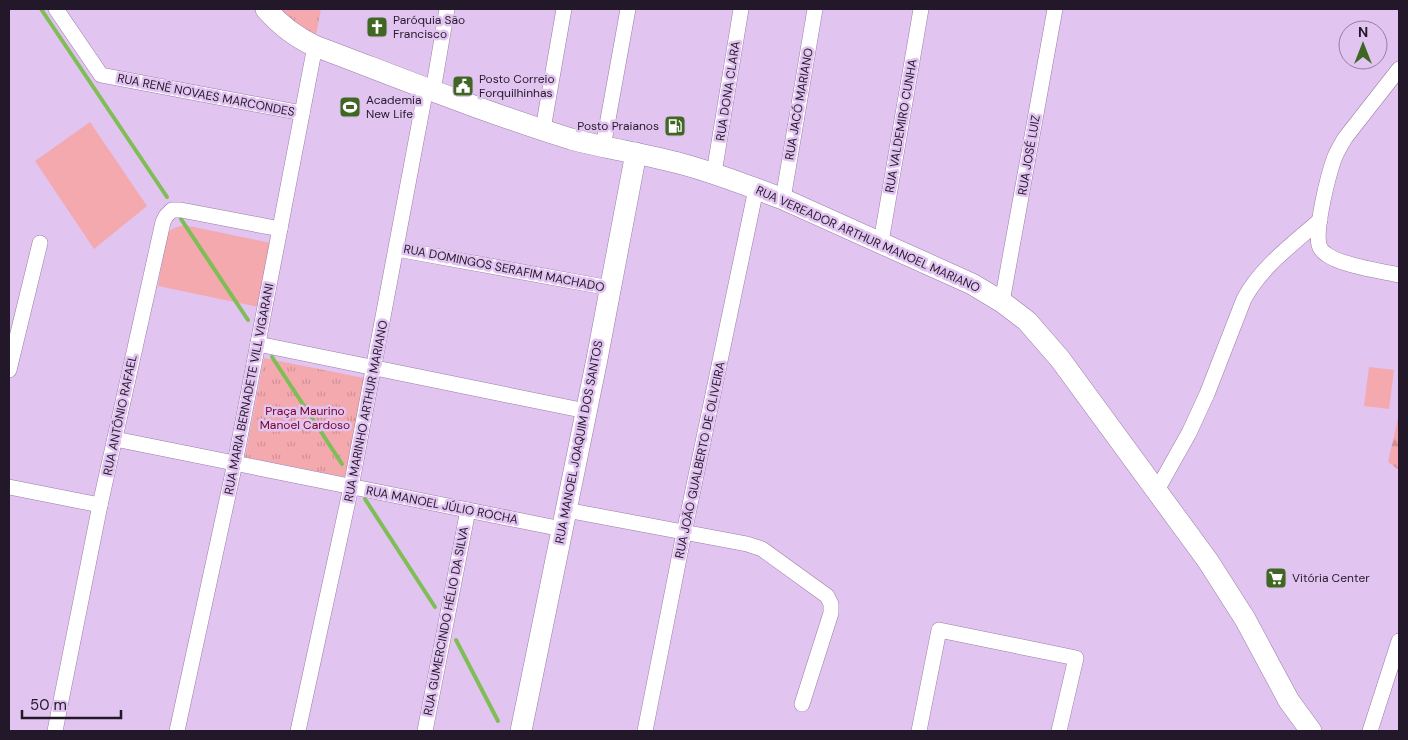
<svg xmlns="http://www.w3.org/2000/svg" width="1408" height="740" font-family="'DM Sans',sans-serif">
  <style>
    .grass { fill: #f3a9ae }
    .forest { fill: url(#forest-firs) }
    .park { fill: url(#park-tufts) }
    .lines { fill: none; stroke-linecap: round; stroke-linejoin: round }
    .stream { stroke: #7fbe56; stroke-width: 4 }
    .street-casing { stroke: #997ca6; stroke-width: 16 }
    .secondary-casing { stroke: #997ca6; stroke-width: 22 }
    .street { stroke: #fff; stroke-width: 15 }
    .secondary { stroke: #fff; stroke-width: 21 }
    .labels { text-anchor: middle; stroke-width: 5; stroke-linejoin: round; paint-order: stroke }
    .poi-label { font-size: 12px; fill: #231829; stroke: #e2c4f1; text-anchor: start }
    .street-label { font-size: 12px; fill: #231829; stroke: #e2c4f1 }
    .park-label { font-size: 12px; fill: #770025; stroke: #e2c4f1 }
  </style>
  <defs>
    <pattern id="forest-firs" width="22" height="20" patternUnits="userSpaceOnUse" patternTransform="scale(1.25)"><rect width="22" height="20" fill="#f3a9ae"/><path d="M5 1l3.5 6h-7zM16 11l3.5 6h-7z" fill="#d09196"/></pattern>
    <pattern id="park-tufts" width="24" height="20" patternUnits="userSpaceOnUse" patternTransform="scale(1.25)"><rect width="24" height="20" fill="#f3a9ae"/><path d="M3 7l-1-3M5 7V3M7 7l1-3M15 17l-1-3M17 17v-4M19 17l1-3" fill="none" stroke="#d09196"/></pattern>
  </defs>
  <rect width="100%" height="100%" fill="#e2c4f1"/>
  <g class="grass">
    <polygon points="90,122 147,206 94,249 35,161"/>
    <polygon points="184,225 271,243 259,307 158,286 167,233 174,228"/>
    <polygon points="1369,367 1394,370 1389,409 1364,406"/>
  </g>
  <polygon class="forest" points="1399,414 1399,470 1388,462"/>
  <g class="park">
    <polygon points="279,9 321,9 316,35 291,20"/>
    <polygon points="264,358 364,378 345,477 245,457"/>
  </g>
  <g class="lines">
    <g class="stream">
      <polyline points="41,9 167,197"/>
      <polyline points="181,219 248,320"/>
      <polyline points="272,357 342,464"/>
      <polyline points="365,499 435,607"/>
      <polyline points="456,640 498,721"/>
    </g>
    <g class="street-casing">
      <g id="street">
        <polyline points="56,9 101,75 302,113"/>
        <path d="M1399 69 1345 138C1341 145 1337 151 1334 159 1328 176 1315 228 1319 245 1320 249 1323 252 1326 254 1339 265 1381 271 1399 275"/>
        <polyline points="433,91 447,9"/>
        <polyline points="543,129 564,9"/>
        <polyline points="603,147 628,9"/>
        <polyline points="714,173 741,9"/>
        <polyline points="783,199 815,9"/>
        <polyline points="881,242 921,9"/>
        <polyline points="397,249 610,288"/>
        <polyline points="1002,302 1055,9"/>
        <polyline points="258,344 586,411"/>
        <polyline points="9,370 40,243"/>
        <polyline points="115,439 562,529"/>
        <polyline points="9,487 100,505"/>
        <path d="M1157 490 1189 433 1207 394 1244 299C1261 267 1293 244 1320 220"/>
        <polyline points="566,510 747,544 762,549 827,596 831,604 831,613 802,704"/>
        <polyline points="55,731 100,505 163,222 166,216 172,210 181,210 280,229"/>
        <polyline points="177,731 235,463 315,46"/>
        <polyline points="298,731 351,487 426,88"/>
        <polyline points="425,731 468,510"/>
        <polyline points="645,731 684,533 756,189"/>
        <polyline points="919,731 939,630 1076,658 1059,731"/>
        <polyline points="1370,731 1399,641"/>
      </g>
    </g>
    <g class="secondary-casing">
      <g id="secondary">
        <path d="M266 9C280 25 295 37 315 46 400 78 484 112 571 139 608 149 646 154 682 164 716 173 749 186 783 199L972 284 1002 302 1027 321 1060 359 1208 561 1245 619 1289 701 1311 731"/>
        <polyline points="521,731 597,359 636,153"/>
      </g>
    </g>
    <use href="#street" class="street"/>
    <use href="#secondary" class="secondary"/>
  </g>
  <defs>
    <g id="church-square" transform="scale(1.125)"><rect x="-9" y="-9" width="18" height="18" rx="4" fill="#3f6723" stroke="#e2c4f1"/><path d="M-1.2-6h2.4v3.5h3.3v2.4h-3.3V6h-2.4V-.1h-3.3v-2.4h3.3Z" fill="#fff"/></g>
    <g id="civic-square" transform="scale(1.125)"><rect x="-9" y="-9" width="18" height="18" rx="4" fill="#3f6723" stroke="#e2c4f1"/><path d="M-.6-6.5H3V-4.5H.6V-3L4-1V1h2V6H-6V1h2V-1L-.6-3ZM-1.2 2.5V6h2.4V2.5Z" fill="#fff"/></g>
    <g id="stadium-square" transform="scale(1.125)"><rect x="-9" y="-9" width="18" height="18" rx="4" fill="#3f6723" stroke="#e2c4f1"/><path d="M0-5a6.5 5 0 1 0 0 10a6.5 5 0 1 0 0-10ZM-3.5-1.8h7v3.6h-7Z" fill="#fff"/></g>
    <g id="fuel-square" transform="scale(1.125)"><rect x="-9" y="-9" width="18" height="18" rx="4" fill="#3f6723" stroke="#e2c4f1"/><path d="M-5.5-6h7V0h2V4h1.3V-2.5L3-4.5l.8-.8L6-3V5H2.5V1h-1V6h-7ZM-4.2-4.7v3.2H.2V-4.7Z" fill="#fff"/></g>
    <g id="supermarket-square" transform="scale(1.125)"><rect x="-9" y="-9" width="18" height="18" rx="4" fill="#3f6723" stroke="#e2c4f1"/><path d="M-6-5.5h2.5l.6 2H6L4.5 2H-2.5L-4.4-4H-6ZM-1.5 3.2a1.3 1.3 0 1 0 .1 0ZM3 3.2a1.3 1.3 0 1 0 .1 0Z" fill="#fff"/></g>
  </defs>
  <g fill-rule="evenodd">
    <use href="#church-square" x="377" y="27"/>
    <use href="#civic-square" x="463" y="86"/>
    <use href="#stadium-square" x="350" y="107"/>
    <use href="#fuel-square" x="675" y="126"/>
    <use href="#supermarket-square" x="1276" y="578"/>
  </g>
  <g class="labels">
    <g class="poi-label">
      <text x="393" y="24">Paróquia São<tspan x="393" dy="14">Francisco</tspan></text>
      <text x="479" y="83">Posto Correio<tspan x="479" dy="14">Forquilhinhas</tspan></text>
      <text x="366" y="104">Academia<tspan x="366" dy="14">New Life</tspan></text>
      <text x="659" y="130" text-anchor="end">Posto Praianos</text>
      <text x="1292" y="582">Vitória Center</text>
    </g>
    <g class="street-label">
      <text transform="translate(728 91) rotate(-81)" y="4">RUA DONA CLARA</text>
      <text transform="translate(206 95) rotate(11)" y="4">RUA RENÊ NOVAES MARCONDES</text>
      <text transform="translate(799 104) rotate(-80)" y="4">RUA JACÓ MARIANO</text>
      <text transform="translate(901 126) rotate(-80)" y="4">RUA VALDEMIRO CUNHA</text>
      <text transform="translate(1029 155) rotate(-80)" y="4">RUA JOSÉ LUIZ</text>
      <text transform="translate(868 239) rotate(24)" y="4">RUA VEREADOR ARTHUR MANOEL MARIANO</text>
      <text transform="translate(504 268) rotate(11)" y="4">RUA DOMINGOS SERAFIM MACHADO</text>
      <text transform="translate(249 389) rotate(-79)" y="4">RUA MARIA BERNADETE VILL VIGARANI</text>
      <text transform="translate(366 411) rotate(-79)" y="4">RUA MARINHO ARTHUR MARIANO</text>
      <text transform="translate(120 415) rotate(-78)" y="4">RUA ANTÔNIO RAFAEL</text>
      <text transform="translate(579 442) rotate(-79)" y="4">RUA MANOEL JOAQUIM DOS SANTOS</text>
      <text transform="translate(700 460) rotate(-78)" y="4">RUA JOÃO GUALBERTO DE OLIVEIRA</text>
      <text transform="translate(442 505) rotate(11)" y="4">RUA MANOEL JÚLIO ROCHA</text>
      <text transform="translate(446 621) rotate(-79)" y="4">RUA GUMERCINDO HÉLIO DA SILVA</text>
    </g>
    <g class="park-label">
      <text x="305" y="415">Praça Maurino<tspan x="305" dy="14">Manoel Cardoso</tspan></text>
    </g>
  </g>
  <rect width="1408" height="740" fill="none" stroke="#231829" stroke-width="20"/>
  <g transform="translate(1363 45)"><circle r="24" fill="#e2c4f1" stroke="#967fa1"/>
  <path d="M0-4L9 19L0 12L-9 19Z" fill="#3f6723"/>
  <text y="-8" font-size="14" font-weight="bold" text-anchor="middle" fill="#231829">N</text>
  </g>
  <path d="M22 710v8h99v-8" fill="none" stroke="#231829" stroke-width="2.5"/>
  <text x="30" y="710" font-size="15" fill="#231829" stroke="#e2c4f1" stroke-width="4" paint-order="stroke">50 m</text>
</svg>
